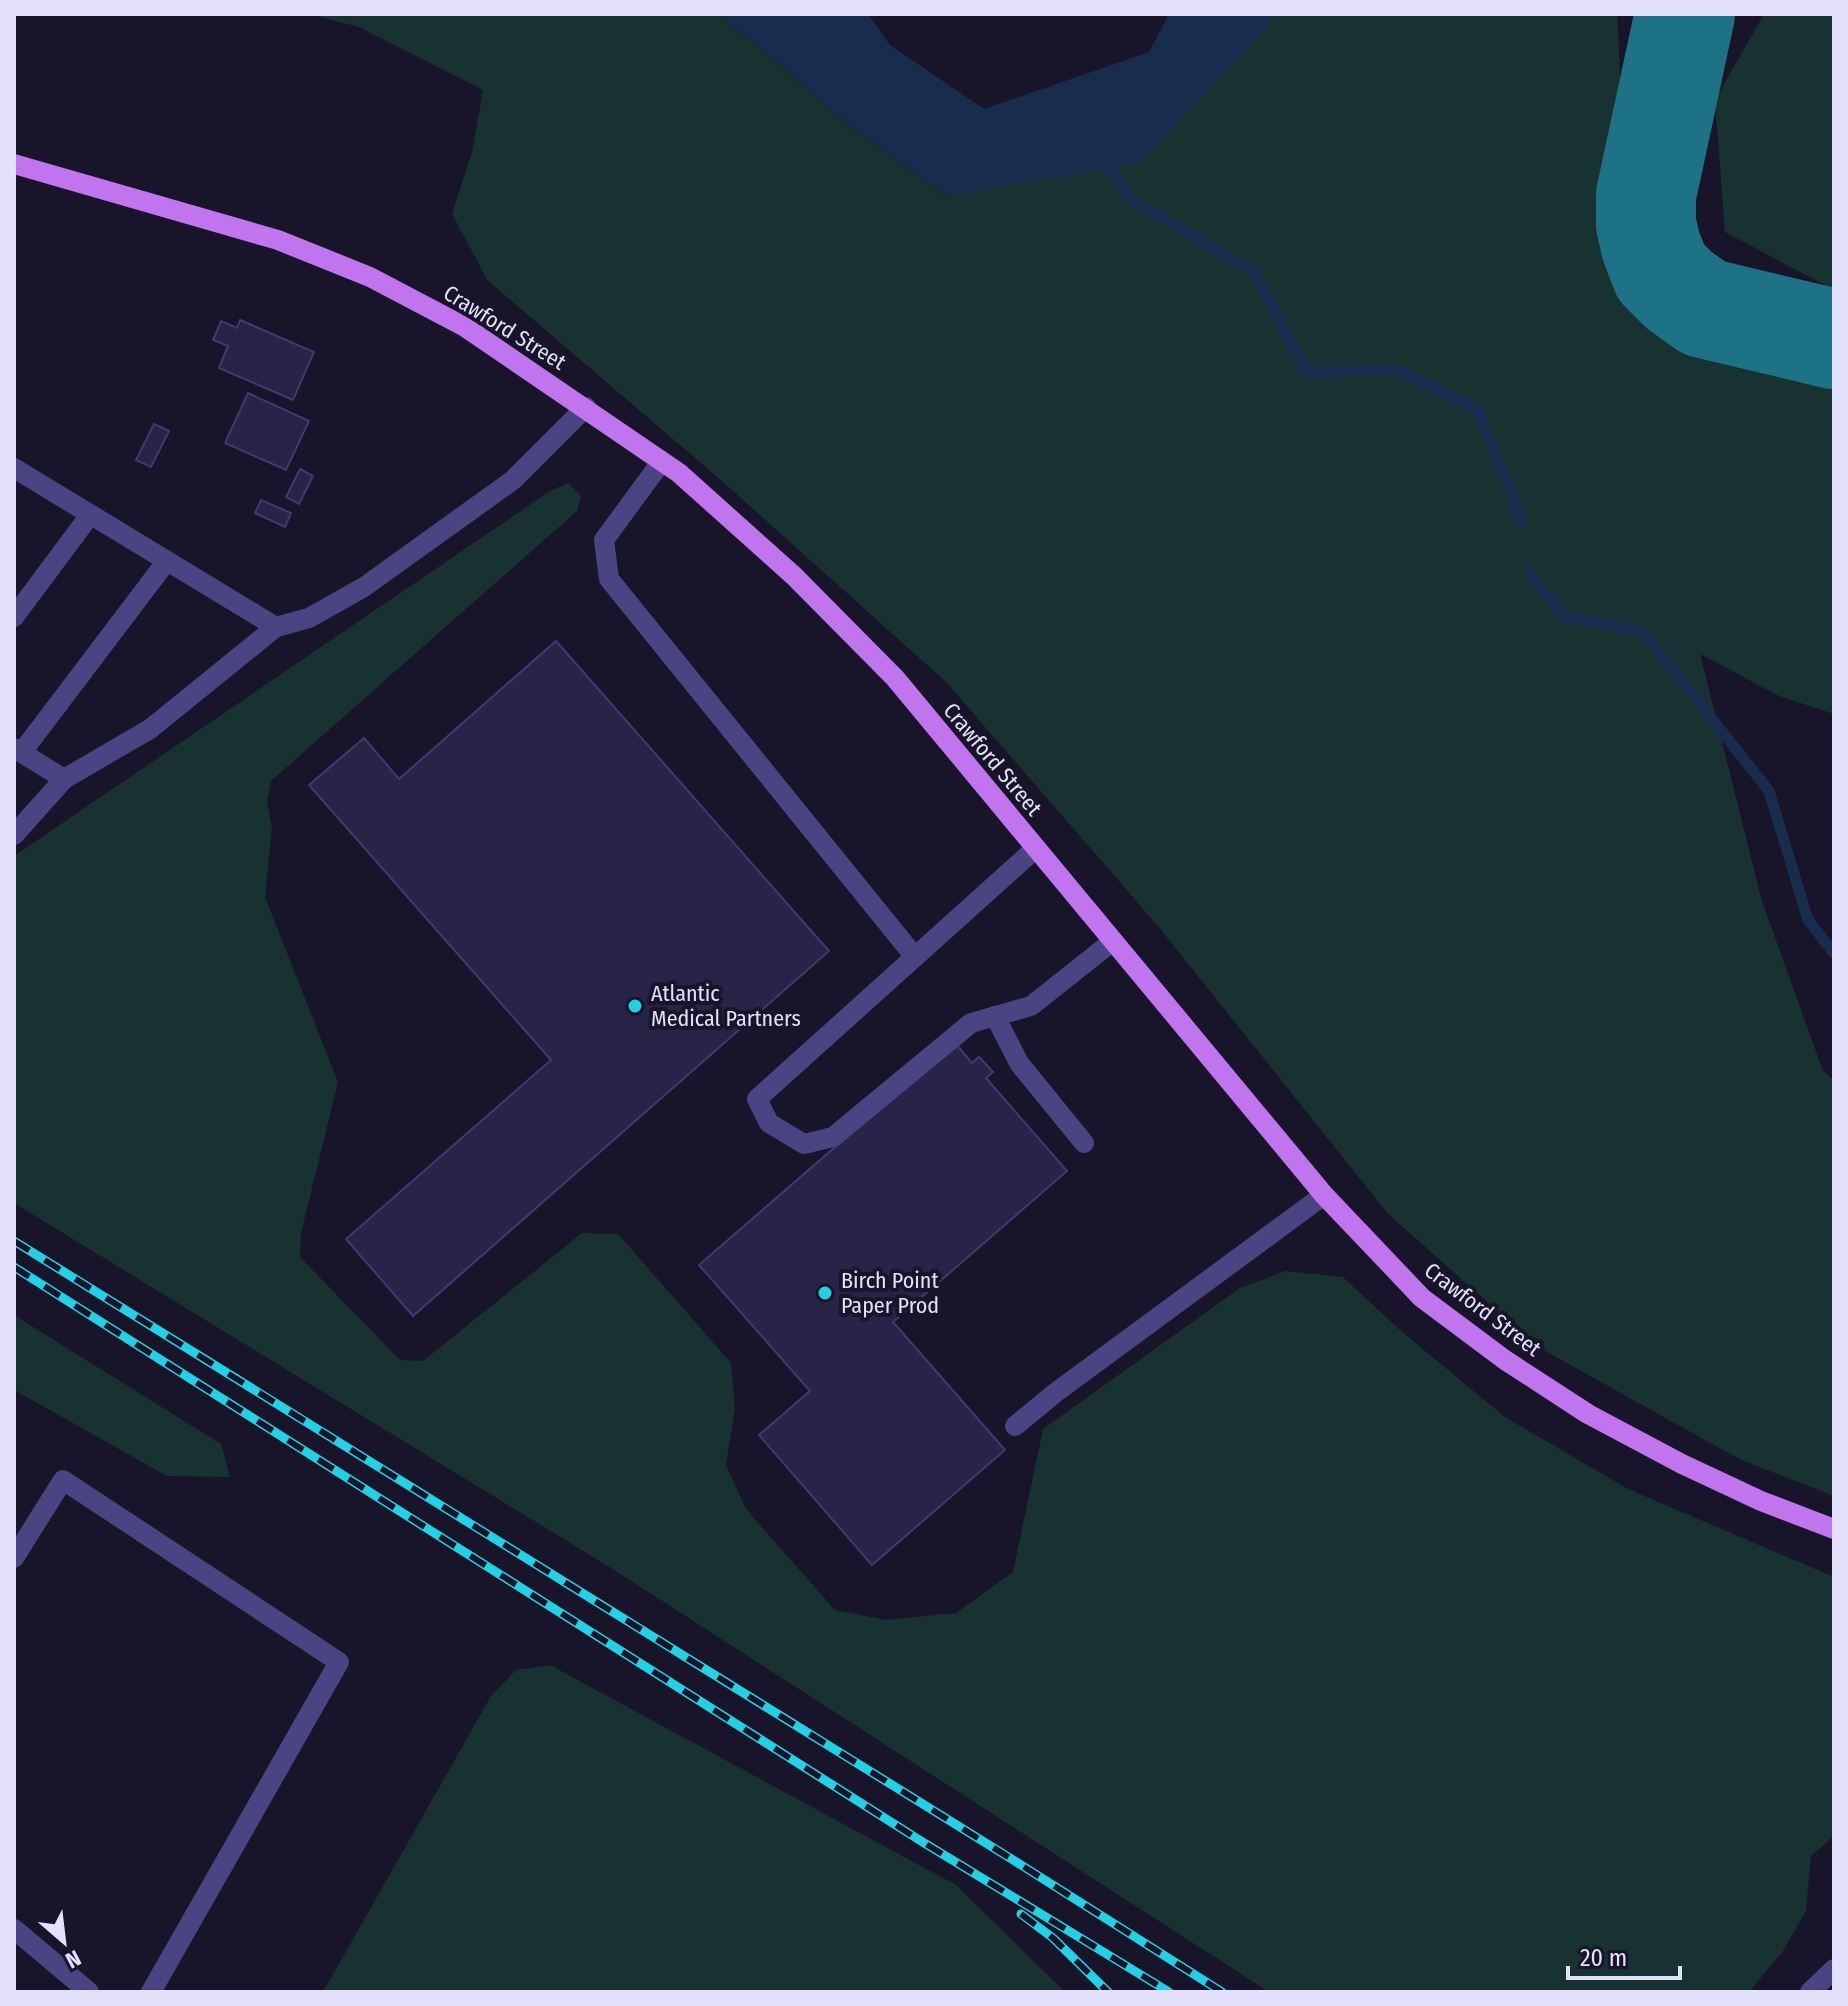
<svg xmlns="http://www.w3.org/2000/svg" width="1848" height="2006" font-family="'Fira Sans Condensed',sans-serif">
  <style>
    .green { fill: #183231 }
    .water { fill: #182d4e }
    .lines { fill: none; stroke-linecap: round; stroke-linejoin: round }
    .stream { stroke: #182d4e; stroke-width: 11 }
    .taxiway { stroke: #1e7286; stroke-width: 100 }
    .building { fill: #2a2348; stroke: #433871; stroke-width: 2 }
    .minor { stroke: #484582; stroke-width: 20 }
    .major { stroke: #c075ee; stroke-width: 20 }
    .rail-casing { stroke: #24d0e3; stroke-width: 9 }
    .rail { stroke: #181429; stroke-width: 6; stroke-dasharray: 18; stroke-linecap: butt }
    .poi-dot { fill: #24d0e3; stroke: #181429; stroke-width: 3 }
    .labels { text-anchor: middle; stroke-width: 8; stroke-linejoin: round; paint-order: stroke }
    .street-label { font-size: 22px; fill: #e3e0fb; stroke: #181429 }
    .poi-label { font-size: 22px; fill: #e3e0fb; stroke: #181429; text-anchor: start }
  </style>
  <rect width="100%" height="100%" fill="#181429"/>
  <g class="green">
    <path d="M309 14H717L760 47 846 123 947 196 1267 26 1272 14H1617C1619 46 1621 80 1620 112 1617 185 1596 257 1657 313 1667 322 1679 332 1692 338 1736 356 1787 362 1834 373V714L1779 696 1700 654 1761 898 1823 1071 1834 1080V1496L1739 1459 1538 1347 1388 1214 1157 925 946 682 722 481 488 281 452 214 472 152 483 90 359 27Z"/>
    <polygon points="1764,14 1834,14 1834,290 1725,232 1715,100"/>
    <polygon points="568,483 581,496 577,511 271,781 267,802 272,828 265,897 338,1082 301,1233 300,1257 400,1360 423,1361 582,1233 618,1234 731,1363 735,1408 726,1465 746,1509 835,1610 886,1620 956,1613 1013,1572 1043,1429 1240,1288 1285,1271 1343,1277 1401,1331 1505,1417 1628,1489 1834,1577 1834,1836 1811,1856 1806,1911 1783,1951 1749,1992 1269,1992 611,1568 14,1203 14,856 550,491"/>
    <polygon points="14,1315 221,1444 230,1477 167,1476 14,1390"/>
    <polygon points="550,1665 956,1885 1065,1992 323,1992 491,1696 516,1670"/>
  </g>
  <polygon class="water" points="717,14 868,14 890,45 984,109 1149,52 1169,14 1272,14 1268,26 1139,164 947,196 846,123 760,47"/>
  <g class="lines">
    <g class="stream">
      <polyline points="1101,158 1133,201 1255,273 1307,373 1395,369 1478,410 1523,524"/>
      <polyline points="1529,573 1564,616 1643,632 1769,791 1808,920 1834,953"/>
    </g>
    <polyline class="taxiway" points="1685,14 1646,195 1646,224 1651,246 1661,272 1679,290 1704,308 1834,339"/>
  </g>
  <g class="building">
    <polygon points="240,320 314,352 293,400 219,368 228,346 213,340 221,321 237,328"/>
    <polygon points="248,393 309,421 286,470 225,443"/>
    <polygon points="154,424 169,431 151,467 136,460"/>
    <polygon points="300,469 313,476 299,504 286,497"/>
    <polygon points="261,500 291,513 285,527 255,513"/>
    <polygon points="556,641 829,951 413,1316 346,1239 551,1060 309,785 364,738 399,779"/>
    <polygon points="955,1043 972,1063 979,1057 993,1072 986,1078 1067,1171 893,1322 1005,1450 872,1565 759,1435 810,1391 699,1265"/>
  </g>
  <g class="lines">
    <g class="minor">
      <polyline points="662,461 604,540 609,579 915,957"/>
      <polyline points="14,468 276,627 309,618 364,587 513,480 586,407"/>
      <polyline points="14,617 90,515"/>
      <polyline points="14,748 64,779"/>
      <polyline points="22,752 166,562"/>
      <polyline points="14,835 64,779 150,729 276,627"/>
      <polyline points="1036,848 757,1099 769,1123 804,1144 833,1137 971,1023 1031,1006 1113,941"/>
      <polyline points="995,1016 1019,1063 1084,1143"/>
      <polyline points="1015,1426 1055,1393 1324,1195"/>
      <polyline points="14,1558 63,1480 339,1662 151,1992"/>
      <polyline points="14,1929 89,1992"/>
      <polyline points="1810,1992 1834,1969"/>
    </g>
    <polyline class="major" points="14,164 278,240 370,277 465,327 679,473 794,576 895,678 1324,1195 1422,1298 1505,1360 1588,1414 1682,1464 1761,1501 1834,1529"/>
    <g class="rail-casing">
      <g id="rail">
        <polyline points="14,1241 1010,1858 1222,1992"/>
        <polyline points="14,1267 921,1841 1169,1992"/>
        <polyline points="1021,1914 1053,1938 1108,1992"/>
      </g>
    </g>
    <use href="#rail" class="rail"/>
  </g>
  <g class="poi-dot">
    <circle cx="635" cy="1006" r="8"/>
    <circle cx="825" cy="1293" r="8"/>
  </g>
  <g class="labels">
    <g class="street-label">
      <text transform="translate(505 327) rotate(32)" y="8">Crawford Street</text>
      <text transform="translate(993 759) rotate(50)" y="8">Crawford Street</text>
      <text transform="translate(1483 1309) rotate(37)" y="8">Crawford Street</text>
    </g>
    <g class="poi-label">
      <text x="651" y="1001">Atlantic<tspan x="651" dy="25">Medical Partners</tspan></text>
      <text x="841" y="1288">Birch Point<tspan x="841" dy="25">Paper Prod</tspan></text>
    </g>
  </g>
  <rect width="1848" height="2006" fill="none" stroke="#e3e0fb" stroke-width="32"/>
  <g transform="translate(64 1942) rotate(152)" stroke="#181429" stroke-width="6" paint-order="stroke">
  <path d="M0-6L14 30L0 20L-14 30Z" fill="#e3e0fb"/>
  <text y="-12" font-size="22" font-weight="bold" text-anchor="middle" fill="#e3e0fb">N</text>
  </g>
  <path d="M1568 1966v12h112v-12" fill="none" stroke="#e3e0fb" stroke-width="4"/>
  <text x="1580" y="1966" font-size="24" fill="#e3e0fb" stroke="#181429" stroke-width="6" paint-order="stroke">20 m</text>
</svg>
